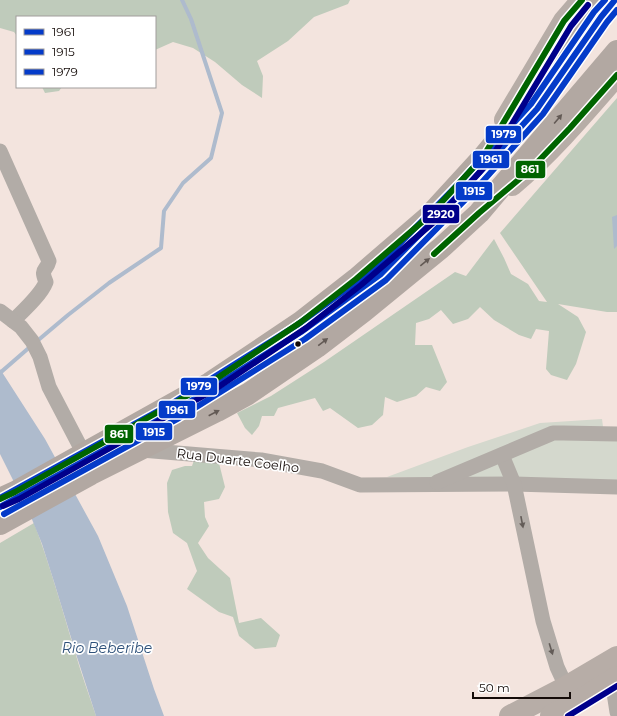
<svg xmlns="http://www.w3.org/2000/svg" width="617" height="716" font-family="Montserrat,sans-serif">
  <style>
    .green { fill: #d4d8cd }
    .forest { fill: #bfcbbb }
    .water { fill: #aebbcd }
    .lines { fill: none; stroke-linecap: round; stroke-linejoin: round }
    .stream { stroke: #aebbcd; stroke-width: 4 }
    .street { stroke: #b2aca7; stroke-width: 15 }
    .primary { stroke: #b7ada7; stroke-width: 22 }
    .highway { stroke: #b2a8a2; stroke-width: 22 }
    .bus-1-casing { stroke: #fff; stroke-width: 9 }
    .bus-2-casing { stroke: #fff; stroke-width: 9 }
    .bus-3-casing { stroke: #fff; stroke-width: 9 }
    .bus-4-casing { stroke: #fff; stroke-width: 9 }
    .bus-5-casing { stroke: #fff; stroke-width: 9 }
    .bus-1 { stroke: #043bc9; stroke-width: 6 }
    .bus-2 { stroke: #043bc9; stroke-width: 6 }
    .bus-3 { stroke: #043bc9; stroke-width: 6 }
    .bus-4 { stroke: #006400; stroke-width: 6 }
    .bus-5 { stroke: #00008b; stroke-width: 6 }
    .oneway { fill: #635a55 }
    .oneway2 { fill: #635c58 }
    .bus-dot { fill: #140b08; stroke: #fff; stroke-width: 1.5 }
    .labels { text-anchor: middle; stroke-width: 3.5; stroke-linejoin: round; paint-order: stroke }
    .street-label { font-size: 13px; fill: #140b08; stroke: #fff }
    .water-label { font-size: 14px; font-style: italic; fill: #2e517a; stroke: #fff }
    .line-badge { stroke: #fff; stroke-width: 1.5 }
    .badge-label { font-size: 11px; text-anchor: middle; font-weight: bold; fill: #fff }
  </style>
  <rect width="100%" height="100%" fill="#f3e4de"/>
  <polygon class="green" points="602,419 604,434 617,437 617,482 503,480 387,477 468,447 540,423"/>
  <g class="forest">
    <polygon points="0,0 350,0 348,4 314,17 288,41 257,61 263,76 262,98 242,85 215,62 193,48 173,42 155,50 155,17 17,17 17,36 14,32 0,28"/>
    <polygon points="42,87 62,87 59,91 45,93"/>
    <polygon points="617,98 617,312 607,312 558,304 578,317 586,332 576,364 567,380 551,375 546,369 549,331 536,329 531,339 519,335 494,320 480,307 468,319 453,324 441,310 429,319 416,323 415,345 432,345 447,382 440,391 426,387 416,396 397,402 385,397 383,415 372,425 358,428 330,408 323,411 315,398 278,408 274,416 262,416 259,426 252,435 245,428 237,413 271,396 324,362 455,272 466,276 494,239 504,258 511,274 528,284 539,301 547,302 500,233"/>
    <polygon points="195,457 218,459 225,487 219,499 204,502 205,517 209,526 198,543 208,558 230,578 239,623 261,618 280,635 276,647 255,649 239,636 233,617 219,612 187,589 197,571 187,543 173,533 168,512 167,483 172,470 185,466 192,466"/>
    <path d="M34 523C50 565 62 609 75 652 81 673 89 695 96 716H0V543Z"/>
  </g>
  <g class="water">
    <polygon points="617,215 617,246 614,249 612,217"/>
    <polygon points="0,369 45,439 98,536 127,606 154,689 164,716 96,716 76,654 55,585 42,544 29,512 0,454"/>
  </g>
  <g class="lines">
    <g class="stream">
      <polyline points="36,342 68,315 109,283 161,248 164,211 183,183 211,158 222,113 191,19 182,0"/>
      <polyline points="0,373 31,346"/>
    </g>
    <g class="street">
      <path d="M0 151 49 261C46 273 40 267 46 282 41 295 23 311 13 321"/>
      <polyline points="0,311 21,327 32,341 40,357 49,387 84,454"/>
      <polyline points="141,450 261,460 322,471 360,485 514,484 617,487"/>
      <polyline points="502,455 514,484 543,621 557,667 570,695"/>
      <polyline points="437,482 553,433 563,433 617,434"/>
      <polyline points="612,680 617,712"/>
    </g>
    <g class="primary">
      <polyline points="505,120 564,21 582,0"/>
      <path d="M512 185C551 152 584 113 617 75"/>
      <polyline points="510,716 566,687 617,657"/>
      <polyline points="551,716 575,703 617,677"/>
    </g>
    <g class="highway">
      <polyline points="0,499 15,492 81,455 210,383 301,322 356,279 429,216 483,157 557,68 589,17 602,0"/>
      <polyline points="0,524 91,474 217,411 248,394 317,347 364,311 441,248 479,213 617,51"/>
    </g>
    <g class="bus-1-casing">
      <polyline id="bus-1" points="0,507 175,411 301,332 381,274 469,184 537,109 601,17 615,0"/>
    </g>
    <g class="bus-2-casing">
      <polyline id="bus-2" points="4,514 179,418 305,339 386,280 475,190 543,114 607,22 617,10"/>
    </g>
    <g class="bus-3-casing">
      <polyline id="bus-3" points="0,498 171,404 297,325 376,268 463,179 531,104 594,12 605,0"/>
    </g>
    <g class="bus-4-casing">
      <g id="bus-4">
        <polyline points="434,254 479,213 530,170 570,128 617,75"/>
        <polyline points="0,499 15,492 210,383 301,322 356,279 429,216 483,157 564,21 582,0"/>
      </g>
    </g>
    <g class="bus-5-casing">
      <g id="bus-5">
        <polyline points="3,506 19,499 214,390 306,328 361,285 434,222 489,162 571,26 588,5"/>
        <polyline points="568,716 617,686"/>
      </g>
    </g>
    <use href="#bus-1" class="bus-1"/>
    <use href="#bus-2" class="bus-2"/>
    <use href="#bus-3" class="bus-3"/>
    <use href="#bus-4" class="bus-4"/>
    <use href="#bus-5" class="bus-5"/>
  </g>
  <defs><path id="oneway-solid" d="M-6-.8H1V-3.2L6.5 0L1 3.2V.8H-6Z"/></defs>
  <g class="oneway">
    <use href="#oneway-solid" transform="translate(558 119) rotate(-50)"/>
    <use href="#oneway-solid" transform="translate(425 262) rotate(-39)"/>
    <use href="#oneway-solid" transform="translate(323 342) rotate(-37)"/>
    <use href="#oneway-solid" transform="translate(214 413) rotate(-27)"/>
  </g>
  <g class="oneway2">
    <use href="#oneway-solid" transform="translate(522 522) rotate(79)"/>
    <use href="#oneway-solid" transform="translate(551 649) rotate(73)"/>
  </g>
  <circle class="bus-dot" cx="298" cy="344" r="3.5"/>
  <g class="labels">
    <g class="street-label">
      <text transform="translate(238 460) rotate(7)" y="5">Rua Duarte Coelho</text>
    </g>
    <g class="water-label">
      <text x="107" y="653">Rio Beberibe</text>
    </g>
  </g>
  <g class="line-badge">
    <rect x="485" y="125" width="37" height="19" rx="4" fill="#043bc9"/>
    <rect x="472" y="150" width="38" height="19" rx="4" fill="#043bc9"/>
    <rect x="515" y="160" width="31" height="19" rx="4" fill="#006400"/>
    <rect x="455" y="181" width="38" height="20" rx="4" fill="#043bc9"/>
    <rect x="422" y="204" width="38" height="20" rx="4" fill="#00008b"/>
    <rect x="180" y="377" width="38" height="19" rx="4" fill="#043bc9"/>
    <rect x="158" y="400" width="38" height="19" rx="4" fill="#043bc9"/>
    <rect x="135" y="422" width="38" height="19" rx="4" fill="#043bc9"/>
    <rect x="104" y="424" width="30" height="20" rx="4" fill="#006400"/>
  </g>
  <g class="badge-label">
    <text x="504" y="138">1979</text>
    <text x="491" y="163">1961</text>
    <text x="530" y="173">861</text>
    <text x="474" y="195">1915</text>
    <text x="441" y="218">2920</text>
    <text x="199" y="390">1979</text>
    <text x="177" y="414">1961</text>
    <text x="154" y="436">1915</text>
    <text x="119" y="438">861</text>
  </g>
  <rect x="16" y="16" width="140" height="72" fill="#ffffff" stroke="#a19d9c"/>
  <rect x="24" y="29" width="20" height="6" fill="#043bc9" stroke="#a19d9c"/>
  <text x="52" y="36" font-size="12" fill="#140b08">1961</text>
  <rect x="24" y="49" width="20" height="6" fill="#043bc9" stroke="#a19d9c"/>
  <text x="52" y="56" font-size="12" fill="#140b08">1915</text>
  <rect x="24" y="69" width="20" height="6" fill="#043bc9" stroke="#a19d9c"/>
  <text x="52" y="76" font-size="12" fill="#140b08">1979</text>
  <path d="M473 692v6h97v-6" fill="none" stroke="#140b08" stroke-width="2"/>
  <text x="479" y="692" font-size="12" fill="#140b08" stroke="#ffffff" stroke-width="3" paint-order="stroke">50 m</text>
</svg>
